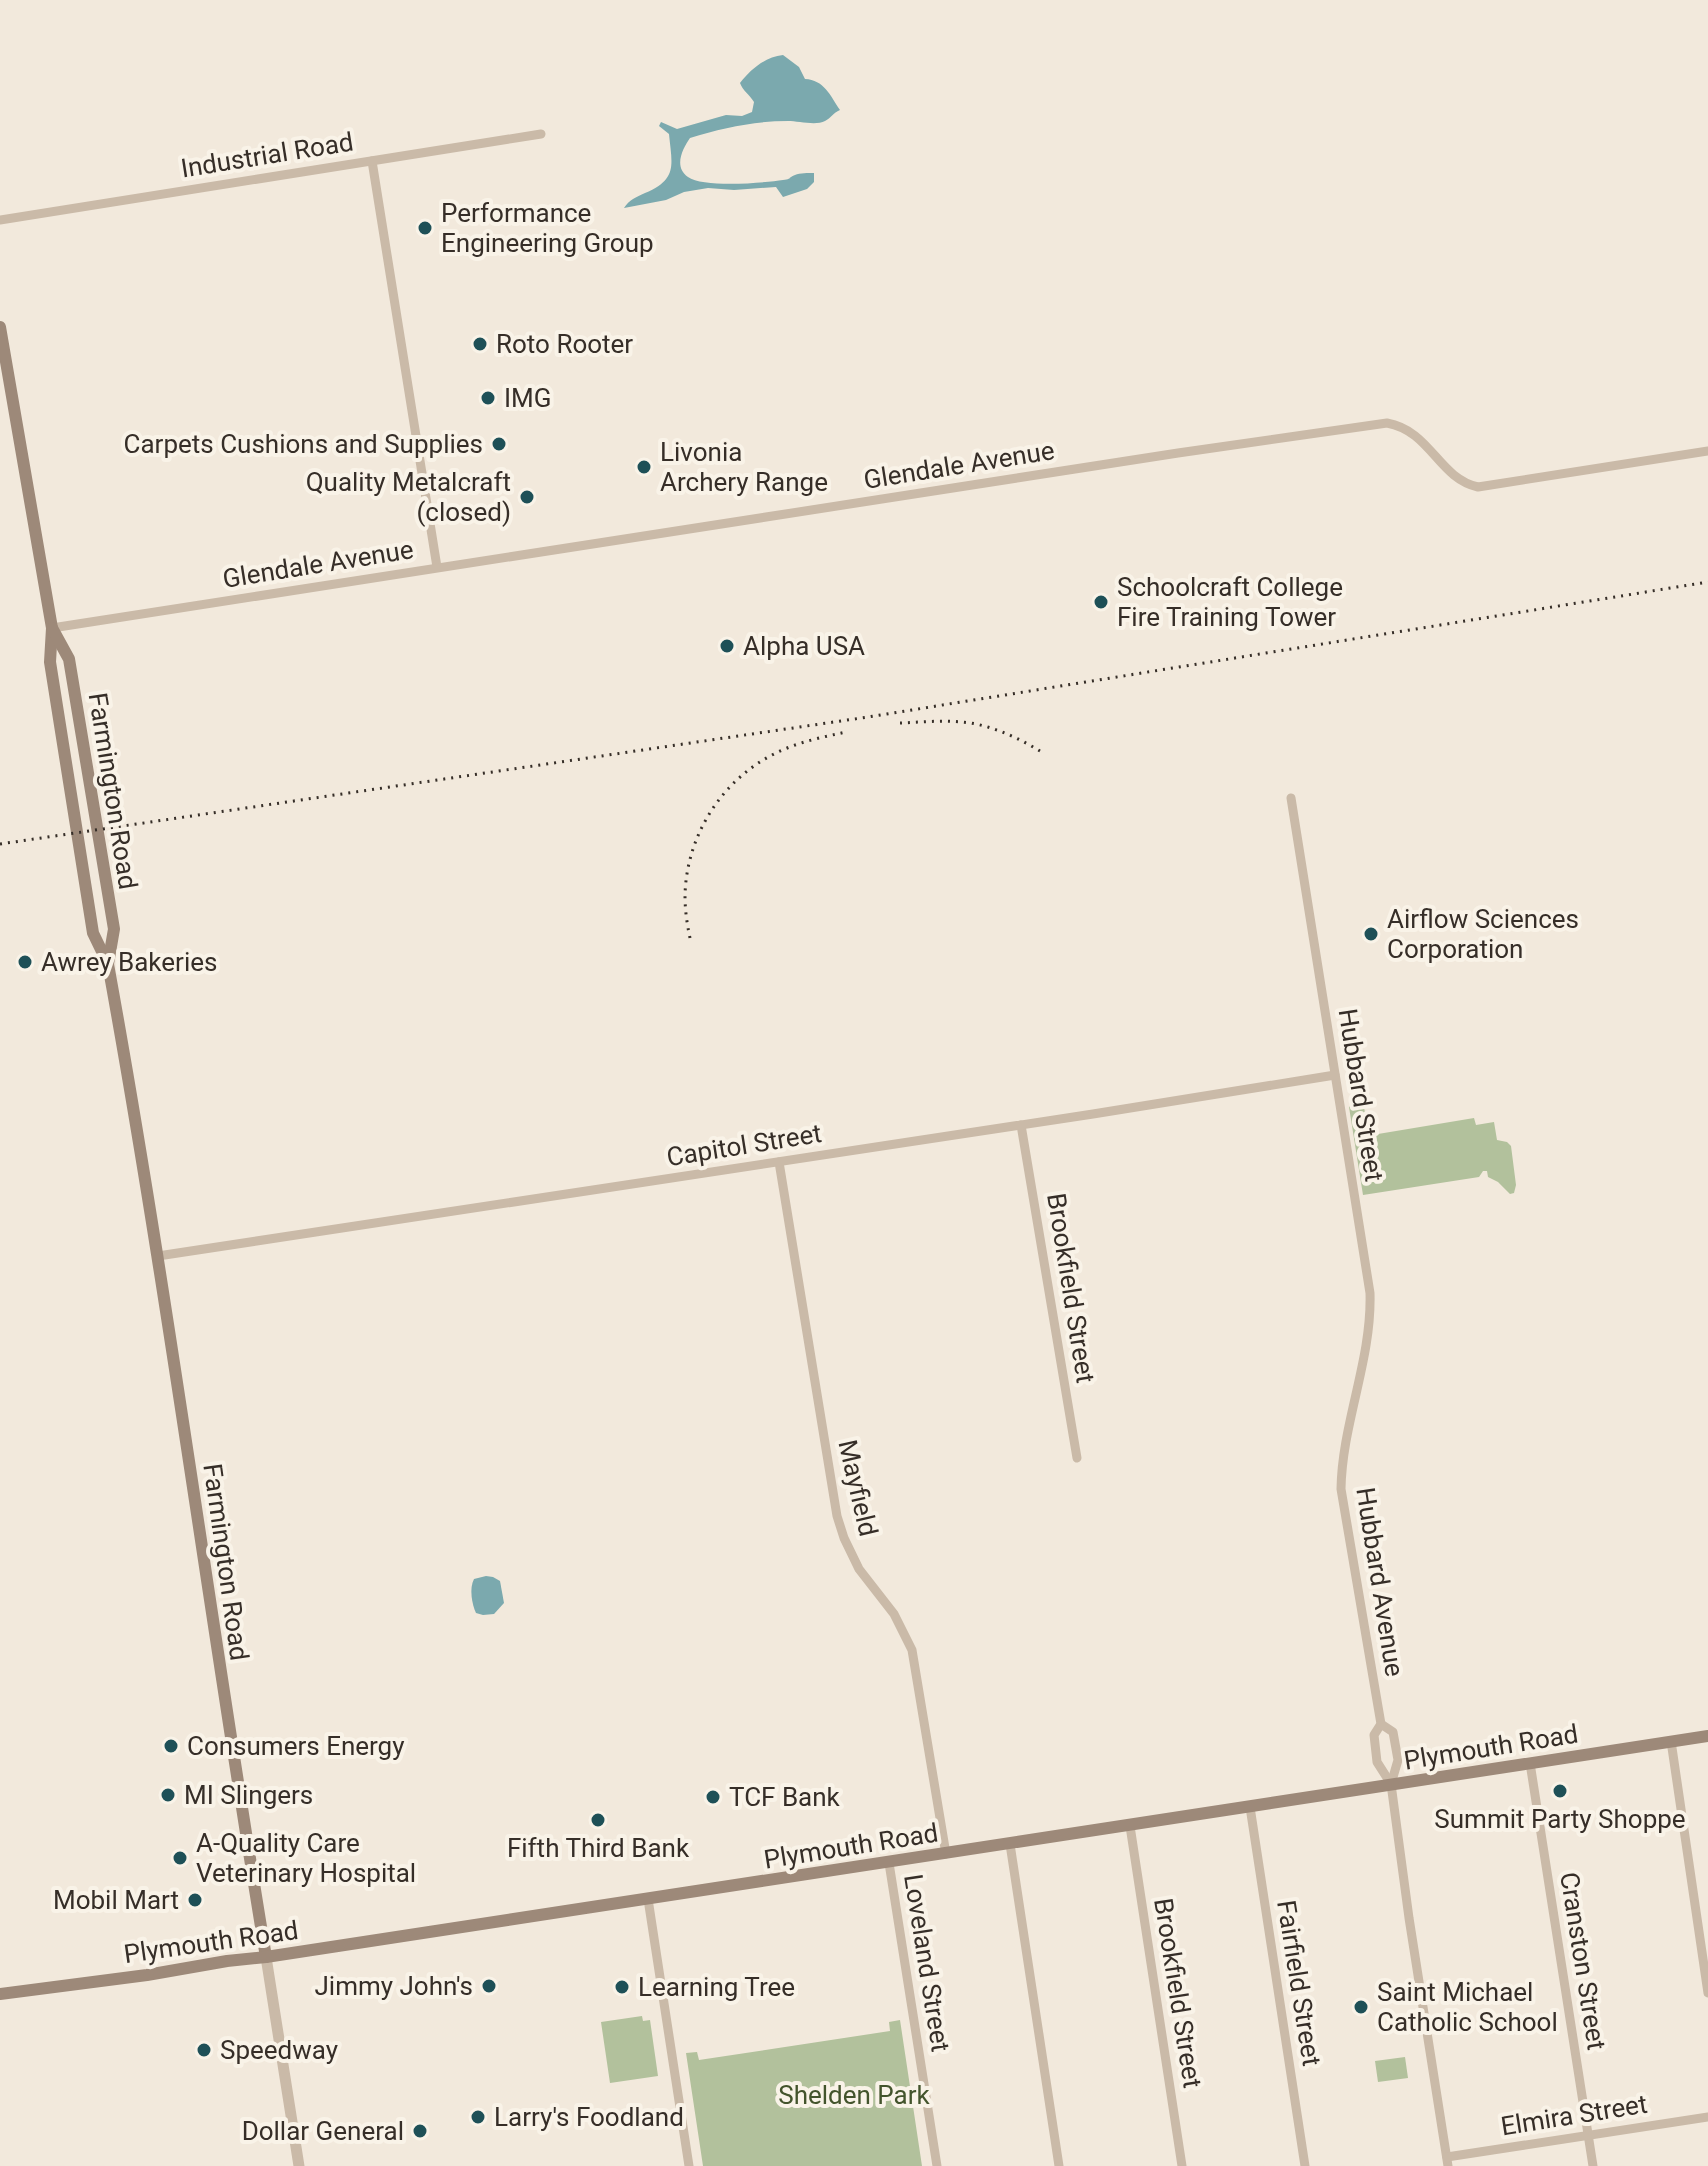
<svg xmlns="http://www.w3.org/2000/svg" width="1708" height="2166" font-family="Roboto,sans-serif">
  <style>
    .green { fill: #b2c19c }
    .water { fill: #7ba9ae }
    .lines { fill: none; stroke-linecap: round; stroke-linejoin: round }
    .minor { stroke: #cabaa8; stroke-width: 9 }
    .tertiary { stroke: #cabaa8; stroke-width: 11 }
    .secondary { stroke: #9d8979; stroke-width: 12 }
    .rail { stroke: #362e28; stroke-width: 3; stroke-dasharray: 2 6; stroke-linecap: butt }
    .poi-dot { fill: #1e5057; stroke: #f9f3e8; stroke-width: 3 }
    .labels { text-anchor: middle; stroke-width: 8; stroke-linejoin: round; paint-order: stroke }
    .street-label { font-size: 26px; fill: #362e28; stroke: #f9f3e8 }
    .poi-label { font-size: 26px; fill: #362e28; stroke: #f9f3e8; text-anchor: start }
    .park-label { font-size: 26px; fill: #43542c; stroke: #f9f3e8 }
  </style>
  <rect width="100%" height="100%" fill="#f2e9dc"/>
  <g class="green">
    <polygon points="1363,1101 1365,1113 1368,1113 1372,1135 1474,1118 1476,1125 1494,1122 1497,1140 1507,1142 1511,1146 1516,1185 1514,1193 1510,1194 1498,1182 1488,1177 1487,1171 1483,1171 1479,1177 1363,1195 1349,1107 1354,1103"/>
    <polygon points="642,2016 643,2021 650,2020 658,2076 610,2083 601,2022"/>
    <polygon points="900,2020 922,2166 703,2166 686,2053 697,2052 699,2060 890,2031 889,2022"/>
    <polygon points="1405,2057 1408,2078 1378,2082 1375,2061"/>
  </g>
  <g class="water">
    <path d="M783 55 799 67 805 79C824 80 830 95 840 110 833 113 831 118 825 121 816 126 798 121 788 121 754 121 722 128 690 138 683 148 673 167 688 177 703 188 764 183 783 180 795 178 784 180 795 175 800 173 808 173 814 173V182L807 189 783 197 776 187 734 190 708 188 684 192 666 200 624 208C629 200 636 197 645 193 678 179 672 165 669 134L659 126 661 122 677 129 726 115 742 116 752 112 754 102C749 94 743 91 740 83 751 69 765 57 783 55Z"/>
    <path d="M486 1576 493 1577 500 1581 504 1603 494 1614 483 1615 476 1613C472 1605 469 1588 474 1579Z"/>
  </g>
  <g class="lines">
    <g class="minor">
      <polyline points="372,161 437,567"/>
      <polyline points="0,220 541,134"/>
      <path d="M52 628 1178 453 1387 423C1431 431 1438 478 1478 487L1708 451"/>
      <path d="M1291 798 1370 1293C1372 1360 1342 1423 1341 1489L1381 1724 1374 1735 1377 1762 1391 1784 1409 1918 1448 2166"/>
      <polyline points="1021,1125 1077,1458"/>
      <polyline points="779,1162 837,1516 844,1538 859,1569 894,1614 912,1650 946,1854"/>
      <polyline points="158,1256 1093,1114 1335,1075"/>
      <polyline points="1381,1724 1393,1732 1398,1760 1391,1784"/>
      <polyline points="1671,1741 1708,1993"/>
      <polyline points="1530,1763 1593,2166"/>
      <polyline points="1250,1807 1305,2166"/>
      <polyline points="1130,1826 1182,2166"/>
      <polyline points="1010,1844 1059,2166"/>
      <polyline points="889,1863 937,2166"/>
      <polyline points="648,1899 689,2166"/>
      <polyline points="1447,2157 1708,2117"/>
    </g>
    <polyline class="tertiary" points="266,1957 299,2166"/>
    <g class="secondary">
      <path d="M0 327 52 628 50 662 93 933 108 964C168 1294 211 1626 266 1957"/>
      <polyline points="52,628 69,659 114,929 108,964"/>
      <polyline points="0,1994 147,1975 227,1961 266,1957 1708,1736"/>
    </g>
    <g class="rail">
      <path d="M900 723C925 722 951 719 976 724 999 729 1020 739 1040 751"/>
      <polyline points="0,844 868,717 1708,582"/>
      <path d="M690 938C687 924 685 910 685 896 686 836 722 779 776 753 798 742 823 737 846 732"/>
    </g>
  </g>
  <g class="poi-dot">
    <circle cx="425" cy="228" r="8"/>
    <circle cx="480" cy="344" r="8"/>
    <circle cx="488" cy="398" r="8"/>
    <circle cx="499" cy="444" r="8"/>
    <circle cx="644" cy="467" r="8"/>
    <circle cx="527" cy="497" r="8"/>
    <circle cx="1101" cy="602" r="8"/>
    <circle cx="727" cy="646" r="8"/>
    <circle cx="1371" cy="934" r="8"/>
    <circle cx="25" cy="962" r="8"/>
    <circle cx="171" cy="1746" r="8"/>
    <circle cx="1560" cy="1791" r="8"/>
    <circle cx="168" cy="1795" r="8"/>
    <circle cx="713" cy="1797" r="8"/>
    <circle cx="598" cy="1820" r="8"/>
    <circle cx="180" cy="1858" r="8"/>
    <circle cx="195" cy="1900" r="8"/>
    <circle cx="489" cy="1986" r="8"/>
    <circle cx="622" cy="1987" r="8"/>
    <circle cx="1361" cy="2007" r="8"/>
    <circle cx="204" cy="2050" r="8"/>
    <circle cx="478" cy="2117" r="8"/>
    <circle cx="420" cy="2131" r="8"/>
  </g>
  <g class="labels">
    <g class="street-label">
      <text transform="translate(267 155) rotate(-9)" y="9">Industrial Road</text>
      <text transform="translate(959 465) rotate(-9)" y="9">Glendale Avenue</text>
      <text transform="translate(318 564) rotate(-9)" y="9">Glendale Avenue</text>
      <text transform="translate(113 791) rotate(81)" y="9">Farmington Road</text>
      <text transform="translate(1361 1095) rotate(81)" y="9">Hubbard Street</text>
      <text transform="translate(744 1145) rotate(-9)" y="9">Capitol Street</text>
      <text transform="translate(1071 1288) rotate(81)" y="9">Brookfield Street</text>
      <text transform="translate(858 1488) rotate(77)" y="9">Mayfield</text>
      <text transform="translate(226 1562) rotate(82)" y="9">Farmington Road</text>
      <text transform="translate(1380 1582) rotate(81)" y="9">Hubbard Avenue</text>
      <text transform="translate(1491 1747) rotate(-9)" y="9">Plymouth Road</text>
      <text transform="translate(851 1846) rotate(-9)" y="9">Plymouth Road</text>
      <text transform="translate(211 1942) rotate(-8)" y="9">Plymouth Road</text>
      <text transform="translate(1583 1961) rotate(81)" y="9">Cranston Street</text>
      <text transform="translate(927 1963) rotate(81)" y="9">Loveland Street</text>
      <text transform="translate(1299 1983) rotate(81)" y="9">Fairfield Street</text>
      <text transform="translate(1178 1993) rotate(81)" y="9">Brookfield Street</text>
      <text transform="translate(1574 2115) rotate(-9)" y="9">Elmira Street</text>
    </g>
    <g class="poi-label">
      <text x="441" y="222">Performance<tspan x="441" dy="30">Engineering Group</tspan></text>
      <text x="496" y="353">Roto Rooter</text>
      <text x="504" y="407">IMG</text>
      <text x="483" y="453" text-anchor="end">Carpets Cushions and Supplies</text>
      <text x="660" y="461">Livonia<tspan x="660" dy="30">Archery Range</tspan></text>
      <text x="511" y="491" text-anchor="end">Quality Metalcraft<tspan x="511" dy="30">(closed)</tspan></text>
      <text x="1117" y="596">Schoolcraft College<tspan x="1117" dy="30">Fire Training Tower</tspan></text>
      <text x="743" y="655">Alpha USA</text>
      <text x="1387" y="928">Airflow Sciences<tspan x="1387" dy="30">Corporation</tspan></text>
      <text x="41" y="971">Awrey Bakeries</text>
      <text x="187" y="1755">Consumers Energy</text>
      <text x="184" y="1804">MI Slingers</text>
      <text x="729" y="1806">TCF Bank</text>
      <text x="1560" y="1828" text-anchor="middle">Summit Party Shoppe</text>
      <text x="196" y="1852">A-Quality Care<tspan x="196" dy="30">Veterinary Hospital</tspan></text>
      <text x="598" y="1857" text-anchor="middle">Fifth Third Bank</text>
      <text x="179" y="1909" text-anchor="end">Mobil Mart</text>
      <text x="473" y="1995" text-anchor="end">Jimmy John's</text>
      <text x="638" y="1996">Learning Tree</text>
      <text x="1377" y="2001">Saint Michael<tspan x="1377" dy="30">Catholic School</tspan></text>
      <text x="220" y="2059">Speedway</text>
      <text x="494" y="2126">Larry's Foodland</text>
      <text x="404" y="2140" text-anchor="end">Dollar General</text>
    </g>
    <g class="park-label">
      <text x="854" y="2104">Shelden Park</text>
    </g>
  </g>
</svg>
